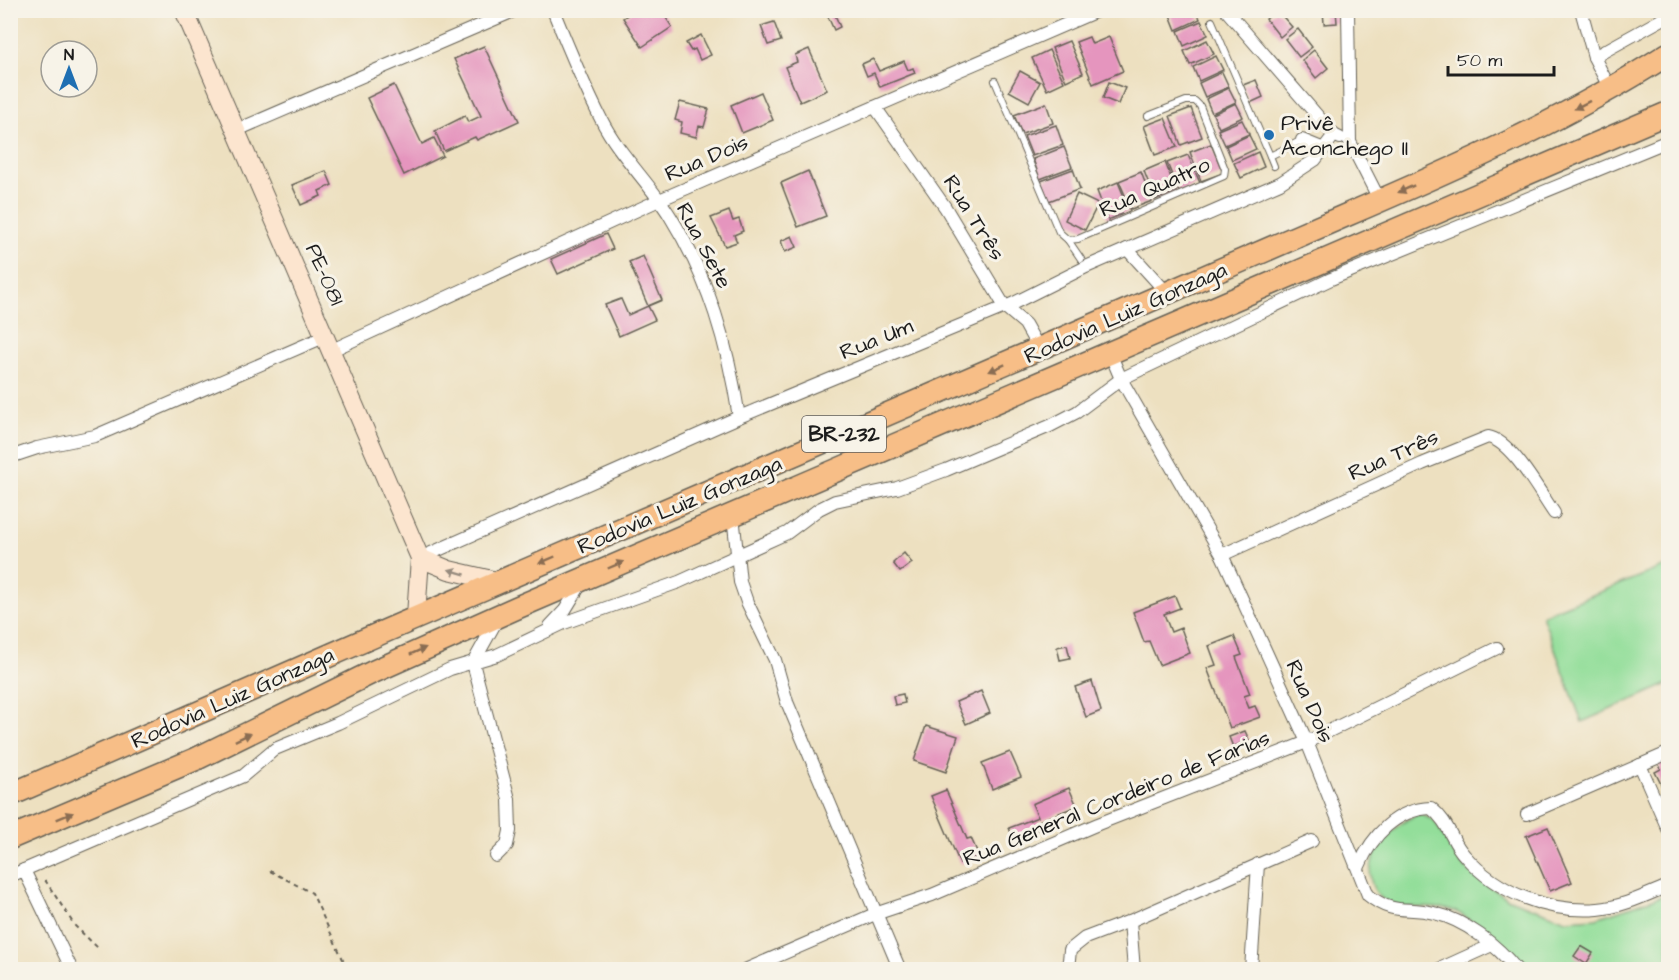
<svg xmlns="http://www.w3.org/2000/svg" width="1679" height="980" font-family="'Architects Daughter',sans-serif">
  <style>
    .green { fill: #93de9a; stroke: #587d5b; stroke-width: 1.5 }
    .building { fill: #e595be }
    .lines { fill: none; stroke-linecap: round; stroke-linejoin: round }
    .lane-casing { stroke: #656155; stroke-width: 8 }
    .street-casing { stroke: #656155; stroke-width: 14 }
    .secondary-casing { stroke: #656155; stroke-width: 20 }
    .highway-casing { stroke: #656155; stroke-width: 25 }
    .path { stroke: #656155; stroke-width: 2; stroke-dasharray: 4.5 4.5; stroke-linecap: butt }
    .lane { stroke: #fff; stroke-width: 6 }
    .street { stroke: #fff; stroke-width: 12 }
    .secondary { stroke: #fce5cf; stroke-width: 18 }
    .highway { stroke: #f7be87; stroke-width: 22 }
    .oneway { fill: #8a6d52 }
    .oneway2 { fill: #978b7e }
    .poi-dot { fill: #1f6fb2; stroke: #f7f3e8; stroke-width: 2 }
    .labels { text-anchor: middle; stroke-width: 6; stroke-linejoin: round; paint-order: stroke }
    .shield { fill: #f7f3e8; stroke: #5e5c59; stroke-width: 1.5 }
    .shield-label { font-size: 21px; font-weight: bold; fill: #1c1c1c }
    .poi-label { font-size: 22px; fill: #1c1c1c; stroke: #f7f3e8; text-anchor: start }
    .street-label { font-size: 22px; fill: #1c1c1c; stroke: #f7f3e8 }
  </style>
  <rect width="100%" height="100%" fill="#f7f3e8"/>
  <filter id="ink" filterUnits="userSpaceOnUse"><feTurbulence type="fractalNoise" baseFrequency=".0167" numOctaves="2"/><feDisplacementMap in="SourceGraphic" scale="12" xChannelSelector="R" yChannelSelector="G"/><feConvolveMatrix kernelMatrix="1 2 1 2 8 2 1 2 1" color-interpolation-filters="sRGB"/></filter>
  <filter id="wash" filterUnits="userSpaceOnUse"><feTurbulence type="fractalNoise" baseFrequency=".008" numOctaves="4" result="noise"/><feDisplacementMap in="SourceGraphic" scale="24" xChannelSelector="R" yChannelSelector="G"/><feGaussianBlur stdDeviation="1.35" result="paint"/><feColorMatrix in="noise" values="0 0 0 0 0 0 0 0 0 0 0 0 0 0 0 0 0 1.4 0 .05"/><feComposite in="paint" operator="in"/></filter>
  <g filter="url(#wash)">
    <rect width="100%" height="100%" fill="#ede0c0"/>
    <g class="green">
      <polygon points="1668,565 1668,684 1582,722 1542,615"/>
      <path d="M1419 814 1434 820 1457 859 1476 878 1509 899 1566 920 1596 918 1668 894V969H1529L1524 962C1508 950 1471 917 1454 911 1432 903 1396 914 1379 896 1353 867 1391 824 1419 814Z"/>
    </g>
    <g id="blocks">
      <g class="building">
        <polygon points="635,10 661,10 672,27 642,47 623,18"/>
        <polygon points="825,10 833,10 840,27 834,30"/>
        <polygon points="1181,10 1196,10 1200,19 1176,30 1170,15"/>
        <polygon points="1277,10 1292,27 1280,37 1266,19"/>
        <polygon points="1323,10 1336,10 1337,23 1324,24"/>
        <polygon points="1201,21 1208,35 1184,46 1178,31"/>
        <polygon points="774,22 781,41 768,45 761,26"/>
        <polygon points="1298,29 1312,47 1299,57 1285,39"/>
        <polygon points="701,35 711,55 700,60 695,49 691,51 686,43"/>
        <polygon points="1089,37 1092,44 1109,37 1123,71 1093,84 1076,42"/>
        <polygon points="1207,40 1214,54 1190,65 1184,51"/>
        <polygon points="1069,41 1083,73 1066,81 1052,48"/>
        <polygon points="484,46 519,121 477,140 475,137 444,151 435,131 465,116 468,122 481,116 454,59"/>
        <polygon points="809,49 827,90 800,102 785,67 797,62 795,55"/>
        <polygon points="1049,50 1064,82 1047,90 1032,58"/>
        <polygon points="1314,50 1328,68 1316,78 1302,60"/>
        <polygon points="1216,56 1223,70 1199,81 1193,67"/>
        <polygon points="873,59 879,71 904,61 908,70 913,68 915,73 880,87 874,73 867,76 862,64"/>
        <polygon points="1020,71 1040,82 1029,102 1009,91"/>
        <polygon points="1222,72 1229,87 1205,97 1199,83"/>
        <polygon points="1256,80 1263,97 1250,103 1243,85"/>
        <polygon points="1109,82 1125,88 1118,104 1103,98"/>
        <polygon points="394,85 422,144 434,138 443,156 404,175 367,98"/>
        <polygon points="1229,88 1236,102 1212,113 1206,99"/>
        <polygon points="761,92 773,120 742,133 731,105"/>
        <polygon points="680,102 709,109 704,127 699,126 696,137 680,133 682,122 675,120"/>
        <polygon points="1046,103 1053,123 1022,134 1014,115"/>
        <polygon points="1236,103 1243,117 1219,128 1213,114"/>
        <polygon points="1191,108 1202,137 1181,145 1170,116"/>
        <polygon points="1165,118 1177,147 1155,155 1144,126"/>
        <polygon points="1242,120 1249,134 1225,145 1218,130"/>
        <polygon points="1056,125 1063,145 1032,156 1024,136"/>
        <polygon points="1249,135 1256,149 1232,160 1226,146"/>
        <polygon points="1211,144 1223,173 1201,181 1190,152"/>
        <polygon points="1064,147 1072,167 1040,179 1033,159"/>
        <polygon points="1258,152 1264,167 1241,178 1234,163"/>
        <polygon points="1188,155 1200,183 1179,192 1167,163"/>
        <polygon points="1165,162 1176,191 1155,200 1144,171"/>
        <polygon points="1073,169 1080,189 1049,201 1041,181"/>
        <polygon points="326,171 332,185 319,191 321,196 301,205 292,185"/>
        <polygon points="808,171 826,216 798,227 781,183"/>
        <polygon points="1141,172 1152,201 1131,209 1119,181"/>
        <polygon points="1118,182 1130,211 1108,220 1097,191"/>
        <polygon points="1077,194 1098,204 1085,230 1065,220"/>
        <polygon points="729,211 733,221 739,219 743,231 734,235 737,242 725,246 711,218"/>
        <polygon points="606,234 613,249 558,274 551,259"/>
        <polygon points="792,236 797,247 785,252 781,241"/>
        <polygon points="643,256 662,300 648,306 629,262"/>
        <polygon points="621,299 628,315 648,306 655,320 619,336 605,305"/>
        <polygon points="904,553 912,563 900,572 893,563"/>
        <polygon points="1175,596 1180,608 1164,614 1171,632 1181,628 1190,653 1159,665 1149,641 1144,642 1133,612"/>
        <polygon points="1234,636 1242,655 1236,657 1250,694 1244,696 1249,708 1255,706 1260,717 1230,728 1207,668 1216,665 1209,646"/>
        <polygon points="1067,645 1070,658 1060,660 1057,647"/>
        <polygon points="1092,681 1101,711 1086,717 1075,687"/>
        <polygon points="981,691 990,713 966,724 956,702"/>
        <polygon points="903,694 905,703 895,705 893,696"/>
        <polygon points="926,726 958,736 946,772 914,761"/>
        <polygon points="1245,731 1249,740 1233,747 1229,737"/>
        <polygon points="1010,752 1021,777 992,789 982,763"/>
        <polygon points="1668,755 1668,798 1655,772 1661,769 1657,761"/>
        <polygon points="1069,788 1077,806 1039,821 1042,828 1014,840 1009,828 1038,817 1032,804"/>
        <polygon points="946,790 967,839 971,838 979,856 960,864 931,796"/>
        <polygon points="1548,827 1572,882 1550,891 1526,836"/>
        <polygon points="1581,946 1593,953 1586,964 1574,956"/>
      </g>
    </g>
  </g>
  <g filter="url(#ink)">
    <use href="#blocks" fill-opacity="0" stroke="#656155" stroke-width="1.5"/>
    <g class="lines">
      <g class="lane-casing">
        <g id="lane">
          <polyline points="1212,21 1270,156 1302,140"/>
          <polyline points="995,81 1059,232 1068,240 1078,239 1224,176 1225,169 1200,106 1195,101 1186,101 1148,116"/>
          <polyline points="1270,156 1274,166"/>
          <polyline points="1068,240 1081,259"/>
        </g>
      </g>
      <g class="street-casing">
        <g id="street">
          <path d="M553 10C568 47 583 84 601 119 619 155 649 182 670 216 709 279 728 345 739 417"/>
          <polyline points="1226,10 1334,135 1340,138"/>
          <polyline points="1348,10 1350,142 1380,201"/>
          <polyline points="1581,10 1594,57 1611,91"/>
          <polyline points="1594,57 1668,16"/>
          <polyline points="875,107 945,207 1005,307 1025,324 1039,349"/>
          <polyline points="237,130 516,10"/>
          <polyline points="1302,140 1324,149"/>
          <polyline points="1127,249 1167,293"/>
          <polyline points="332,350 657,201 1099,10"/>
          <path d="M1110 353 1121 379 1222 555 1307 742 1368 895C1394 916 1406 906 1434 913 1465 920 1497 945 1517 970"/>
          <polyline points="10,457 37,448 95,436 326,336"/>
          <polyline points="733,515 740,582 747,602 775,660 787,702 900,970"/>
          <path d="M1222 555 1422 464 1488 437C1512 441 1540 493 1554 513"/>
          <polyline points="420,558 739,417 1012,304 1086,267 1280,183 1315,160 1334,135"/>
          <polyline points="550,626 565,610 582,582"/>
          <polyline points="1640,765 1668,829"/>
          <polyline points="1527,814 1668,753"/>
          <polyline points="496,856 507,845 510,831 509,799 473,663 498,618"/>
          <path d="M1359 866C1372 836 1396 809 1431 808 1450 823 1450 840 1465 856 1497 893 1549 913 1598 909 1622 907 1646 895 1668 886"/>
          <polyline points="24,870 72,970"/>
          <polyline points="10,876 243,776 275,749 338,723 450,669 497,655 564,623 679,582 787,533 819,509 835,501 897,488 946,470 1050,426 1077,412 1121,379 1331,279 1668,141"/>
          <polyline points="1130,921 1134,970"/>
          <polyline points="745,970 875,914 932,895 1098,824 1307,742 1497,648"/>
          <polyline points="1068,970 1070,950 1085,938 1130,921 1312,841"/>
          <polyline points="1251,970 1258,864"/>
          <polyline points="1437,970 1492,945"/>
        </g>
      </g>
      <g class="secondary-casing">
        <g id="secondary">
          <polyline points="184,10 420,558 416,616"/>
          <polyline points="420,558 449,570 496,581"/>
        </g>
      </g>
      <g class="highway-casing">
        <g id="highway">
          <path d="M10 795C361 640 714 490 1066 337 1158 297 1250 257 1342 217 1454 169 1565 120 1668 54"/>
          <polyline points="10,838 196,759 373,672 516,608 1668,113"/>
        </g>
      </g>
      <g class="path">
        <polyline points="270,871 312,893 348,970"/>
        <polyline points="45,880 75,926 98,948"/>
      </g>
      <use href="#lane" class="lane"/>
      <use href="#street" class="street"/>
      <use href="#secondary" class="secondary"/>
      <use href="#highway" class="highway"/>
    </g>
    <defs><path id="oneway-solid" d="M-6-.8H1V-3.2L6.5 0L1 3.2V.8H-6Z" transform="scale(1.5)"/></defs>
    <g class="oneway">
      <use href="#oneway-solid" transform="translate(1582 105) rotate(153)"/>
      <use href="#oneway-solid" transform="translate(1406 189) rotate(156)"/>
      <use href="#oneway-solid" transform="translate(997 368) rotate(156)"/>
      <use href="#oneway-solid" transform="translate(547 560) rotate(157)"/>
      <use href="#oneway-solid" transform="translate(616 565) rotate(-23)"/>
      <use href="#oneway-solid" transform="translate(418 651) rotate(-24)"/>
      <use href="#oneway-solid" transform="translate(243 737) rotate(-25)"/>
      <use href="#oneway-solid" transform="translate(65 816) rotate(-22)"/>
    </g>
    <use class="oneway2" href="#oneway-solid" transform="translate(457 572) rotate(-163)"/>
  </g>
  <circle class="poi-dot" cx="1269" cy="135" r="6"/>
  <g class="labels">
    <rect class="shield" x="802" y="416" width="84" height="36" rx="4.5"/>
    <g class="shield-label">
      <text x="844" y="441">BR-232</text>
    </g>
    <g class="poi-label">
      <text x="1281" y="130">Privê<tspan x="1281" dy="25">Aconchego II</tspan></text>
    </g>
    <g class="street-label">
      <text transform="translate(706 157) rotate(-23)" y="8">Rua Dois</text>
      <text transform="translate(1154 186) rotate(-24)" y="8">Rua Quatro</text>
      <text transform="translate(975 217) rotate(58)" y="8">Rua Três</text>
      <text transform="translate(705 245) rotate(62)" y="8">Rua Sete</text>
      <text transform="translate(326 274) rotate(66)" y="8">PE-081</text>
      <text transform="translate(1125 312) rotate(-24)" y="8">Rodovia Luiz Gonzaga</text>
      <text transform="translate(876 338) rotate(-22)" y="8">Rua Um</text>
      <text transform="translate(1393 454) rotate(-24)" y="8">Rua Três</text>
      <text transform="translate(679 504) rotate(-23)" y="8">Rodovia Luiz Gonzaga</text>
      <text transform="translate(232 697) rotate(-24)" y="8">Rodovia Luiz Gonzaga</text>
      <text transform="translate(1311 701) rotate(66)" y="8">Rua Dois</text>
      <text transform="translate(1116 797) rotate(-22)" y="8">Rua General Cordeiro de Farias</text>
    </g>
  </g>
  <rect width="1679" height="980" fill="none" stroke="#f7f3e8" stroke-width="36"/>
  <g transform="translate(69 69)"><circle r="28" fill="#f7f3e8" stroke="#9f9d96" stroke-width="1.5"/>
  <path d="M0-4.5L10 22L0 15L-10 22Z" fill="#1f6fb2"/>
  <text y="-9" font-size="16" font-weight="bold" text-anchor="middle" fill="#1c1c1c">N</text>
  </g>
  <path d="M1448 66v9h106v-9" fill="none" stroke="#1c1c1c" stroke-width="3"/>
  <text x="1457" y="66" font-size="18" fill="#1c1c1c" stroke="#f7f3e8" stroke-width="4.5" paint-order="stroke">50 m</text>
</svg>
